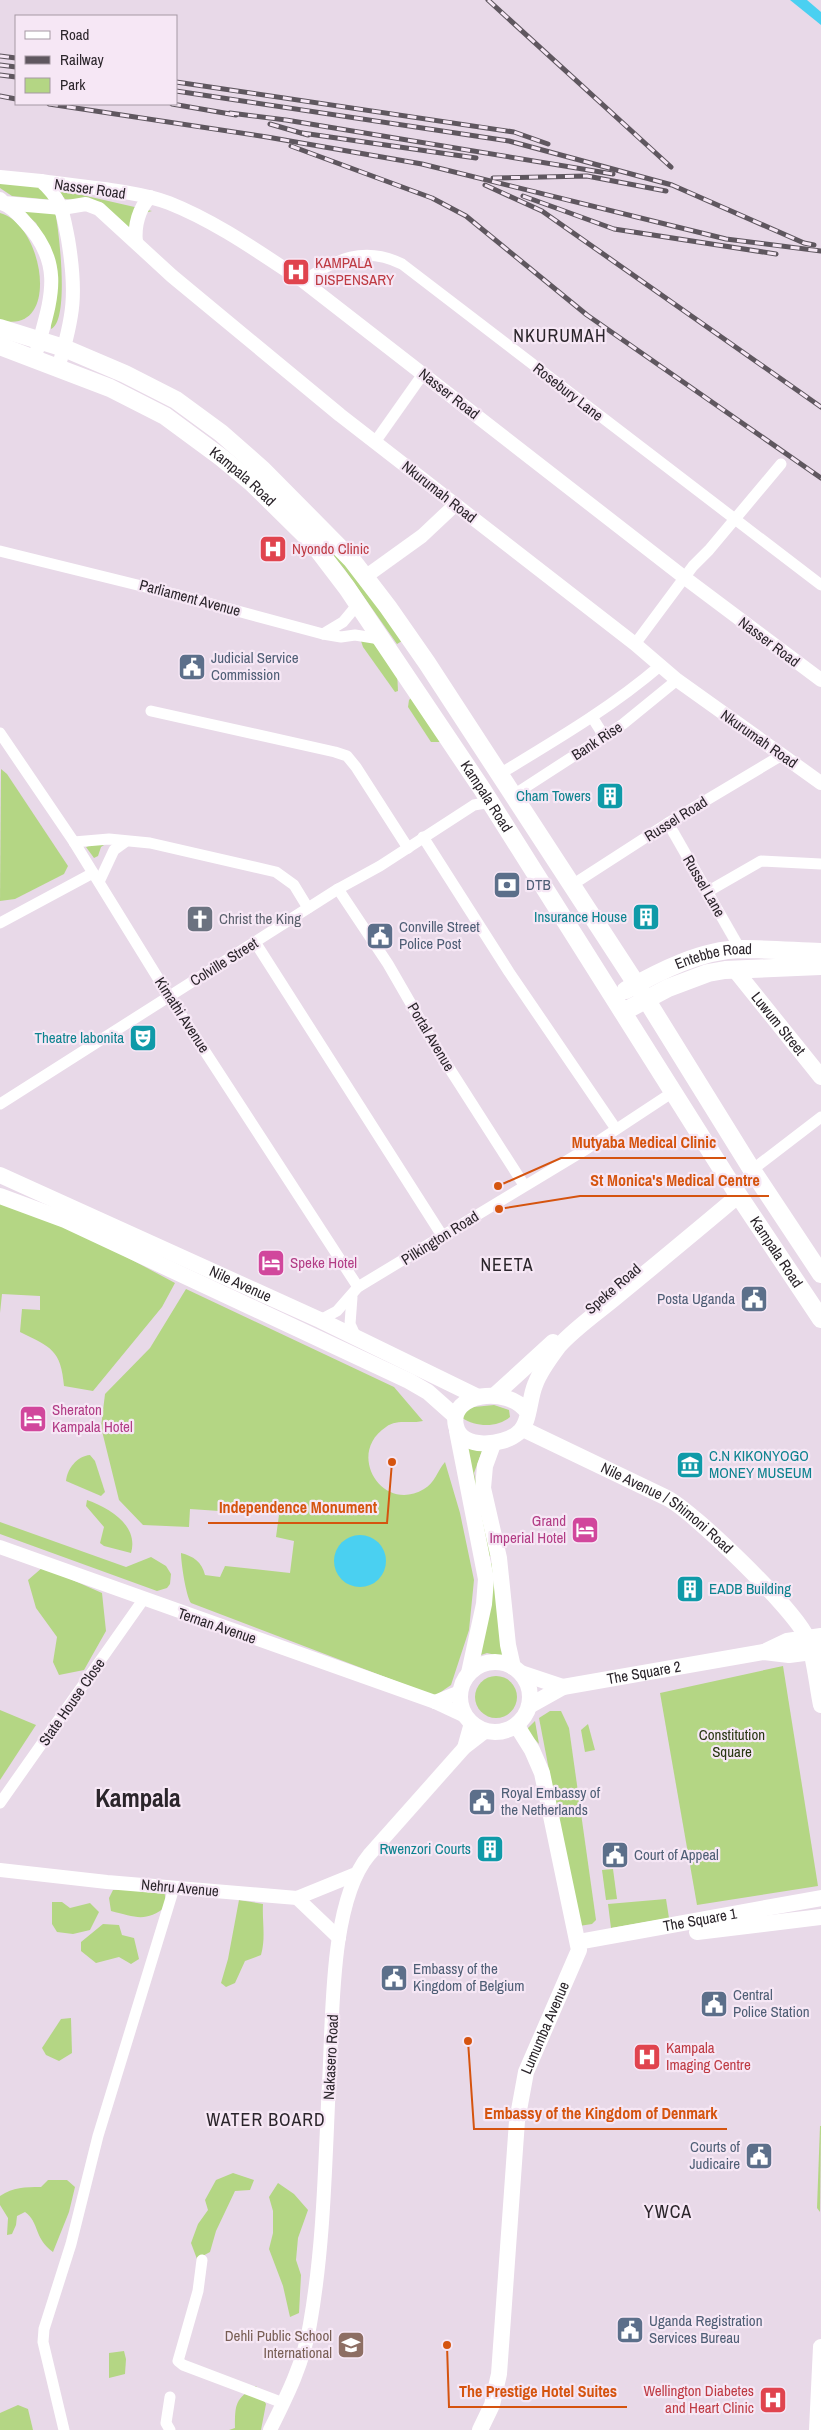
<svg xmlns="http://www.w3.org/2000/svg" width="821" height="2430" font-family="'Archivo Narrow',sans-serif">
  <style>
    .green { fill: #b4d684 }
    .water { fill: #4ad0f1 }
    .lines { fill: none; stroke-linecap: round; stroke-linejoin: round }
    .minor { stroke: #fff; stroke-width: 11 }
    .tertiary { stroke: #fff; stroke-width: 14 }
    .secondary { stroke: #fff; stroke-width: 16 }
    .primary { stroke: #fff; stroke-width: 18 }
    .rail-casing { stroke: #5f575f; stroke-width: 5 }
    .rail { stroke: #f6e7f5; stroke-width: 3; stroke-dasharray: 9; stroke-linecap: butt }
    .labels { text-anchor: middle; stroke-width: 4.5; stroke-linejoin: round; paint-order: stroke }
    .street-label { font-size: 15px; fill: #2b252b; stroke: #f6e7f5 }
    .health-label { font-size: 15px; fill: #be3a42; stroke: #f6e7f5; text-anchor: start }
    .service-label { font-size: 15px; fill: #4e5e75; stroke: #f6e7f5; text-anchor: start }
    .culture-label { font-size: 15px; fill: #0d838f; stroke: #f6e7f5; text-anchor: end }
    .worship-label { font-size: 15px; fill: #5b616d; stroke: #f6e7f5; text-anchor: start }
    .hotel-label { font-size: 15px; fill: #b23c85; stroke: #f6e7f5; text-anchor: start }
    .park-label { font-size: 15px; fill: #283611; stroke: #f6e7f5 }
    .education-label { font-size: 15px; fill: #785e54; stroke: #f6e7f5; text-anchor: end }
    .quarter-label { font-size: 18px; letter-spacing: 1px; fill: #2b252b; stroke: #f6e7f5 }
    .town-label { font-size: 25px; font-weight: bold; fill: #2b252b; stroke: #f6e7f5 }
    .leader { fill: none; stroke: #d5540f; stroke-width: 2 }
    .callout-dot { fill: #d5540f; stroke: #f6e7f5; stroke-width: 2 }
    .callout-label { font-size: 16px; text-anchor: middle; font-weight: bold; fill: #d5540f; stroke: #f6e7f5; stroke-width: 4.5; stroke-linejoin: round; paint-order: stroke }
  </style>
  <rect width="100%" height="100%" fill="#e8d9e8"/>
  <g class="green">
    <polygon points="0,182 39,187 53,200 12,196 0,188"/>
    <polygon points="56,189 152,211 145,213 131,232 101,202 65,199"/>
    <path d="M17 206 55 211C59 230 70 321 51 329L50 251 36 223Z"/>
    <path d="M0 213C44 224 62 337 0 320Z"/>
    <polygon points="295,509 340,555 402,641 397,644 345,570"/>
    <polygon points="368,635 397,671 398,691 395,692 363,647 361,641"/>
    <polygon points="411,698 442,742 431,742 408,707 409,700"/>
    <polygon points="1,769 7,774 68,866 64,874 15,899 0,901"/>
    <polygon points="105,840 107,843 101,847 98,856 94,858 86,847"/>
    <path d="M0 1200 65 1224 175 1283 162 1307 93 1391 64 1386C61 1350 51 1347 20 1332L22 1309 40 1310V1296L2 1294 0 1313Z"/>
    <path d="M186 1289 394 1387 423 1421C410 1424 397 1419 386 1427 345 1454 383 1514 424 1489 435 1483 437 1471 445 1462L460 1513 474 1580 469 1630 451 1685 435 1696 191 1603C186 1596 181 1563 181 1553 193 1556 202 1562 205 1575L220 1577 225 1566 290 1573 294 1541 276 1537 279 1515 190 1509 189 1527 143 1525 119 1500 101 1427 105 1394 150 1348Z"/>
    <path d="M494 1405 509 1410 510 1417C497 1428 476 1427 462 1418L465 1411 474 1407Z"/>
    <polygon points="464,1442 482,1451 474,1473 492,1556 487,1557"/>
    <path d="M90 1455 95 1461 105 1492 101 1496 66 1481C67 1469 77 1456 90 1455Z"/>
    <path d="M87 1500C110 1508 139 1526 131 1553L104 1546 100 1543 104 1527 86 1506Z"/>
    <polygon points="0,1522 126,1567 151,1557 166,1566 171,1574 170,1584 167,1588 157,1591 0,1534"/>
    <polygon points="493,1563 504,1657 487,1653 481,1655 488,1564"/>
    <polygon points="43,1567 102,1593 106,1631 84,1670 59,1675 53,1662 57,1637 36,1608 28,1580"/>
    <polygon points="783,1666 818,1886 697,1905 660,1693"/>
    <circle cx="496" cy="1697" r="21"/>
    <polygon points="0,1710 36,1725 0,1780"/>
    <polygon points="550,1711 561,1711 569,1728 596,1920 592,1924 579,1926 539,1718"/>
    <polygon points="535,1721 539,1744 526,1730"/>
    <polygon points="588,1724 595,1750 585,1752 581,1730"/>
    <polygon points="613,1869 617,1899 606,1900 602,1870"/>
    <path d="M136 1889 164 1891 167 1906C145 1923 136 1917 111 1911L109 1898 113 1890Z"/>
    <polygon points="666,1899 669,1918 611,1928 608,1904"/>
    <path d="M239 1900 263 1904C262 1921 266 1938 261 1955L245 1961 235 1983 226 1987 221 1983 228 1959Z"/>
    <polygon points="52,1902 62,1902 70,1908 90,1903 99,1912 90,1930 73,1934 57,1932 52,1924"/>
    <polygon points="103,1924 119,1925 122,1935 134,1938 139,1959 131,1964 119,1957 96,1963 81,1951 81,1942"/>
    <polygon points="71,2018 72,2053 59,2061 46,2055 42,2048 61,2019"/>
    <polygon points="820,2126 821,2126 820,2212 817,2208"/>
    <polygon points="233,2173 254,2180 250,2190 235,2191 216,2231 210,2252 197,2259 191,2243 198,2224 208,2210 205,2200 216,2180"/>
    <path d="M48 2180H67L75 2187 69 2212 53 2252C33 2237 40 2223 25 2212L17 2216 16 2225 12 2234 7 2235 8 2218 0 2205V2196C14 2187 24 2187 41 2187Z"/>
    <polygon points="278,2183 294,2194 308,2210 298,2238 296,2260 301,2275 299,2313 290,2317 283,2286 269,2249 273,2233 273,2211 269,2197"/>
    <polygon points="124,2351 126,2359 125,2374 109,2378 109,2353"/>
    <path d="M256 2386 266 2404 261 2430H229L235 2428C235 2404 235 2399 256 2386Z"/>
    <polygon points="18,2405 28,2409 33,2430 0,2430 0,2413"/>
  </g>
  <g class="water">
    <polygon points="790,0 807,0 821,12 821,25"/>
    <circle cx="360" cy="1561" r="26"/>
  </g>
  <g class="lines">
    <g class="minor">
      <path d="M303 281C336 259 364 245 402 264L821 585"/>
      <polyline points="375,442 423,374"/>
      <polyline points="0,551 178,595 323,634 341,637 355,635 380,639"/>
      <polyline points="323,634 343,622 358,604"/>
      <polyline points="635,644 693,566 709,550 781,464"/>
      <polyline points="151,711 335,752 347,756 356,767 408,848"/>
      <polyline points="592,717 604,736"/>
      <polyline points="0,733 74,842 169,996 358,1287"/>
      <path d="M498 775C554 741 611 708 661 665"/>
      <polyline points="512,796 623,724 677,680"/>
      <polyline points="668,823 740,949"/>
      <polyline points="423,837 509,972 616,1129"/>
      <polyline points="74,842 109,839 150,843 276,872 294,885 308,908"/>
      <polyline points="99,882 114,850 125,842"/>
      <polyline points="572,885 668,823 782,755"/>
      <polyline points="338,889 388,964 437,1049 524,1185"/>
      <polyline points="707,892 761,861 821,864"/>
      <polyline points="0,923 93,873"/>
      <polyline points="255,942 443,1237"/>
      <polyline points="0,1104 338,889 380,866 474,805 490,802"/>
      <polyline points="752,1170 821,1117"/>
      <polyline points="352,1297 350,1324 356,1337"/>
      <polyline points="320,1320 337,1311 358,1287 588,1148 673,1092"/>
      <polyline points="0,1803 143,1600"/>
      <polyline points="202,2260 198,2291 178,2361 183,2365 283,2403"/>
      <polyline points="170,2397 166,2423 170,2430"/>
      <polyline points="64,2430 43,2342 44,2329 71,2244 98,2136 174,1888"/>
    </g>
    <g class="tertiary">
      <path d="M0 177 41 181C62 199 63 214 68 239 77 293 74 316 58 368"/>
      <path d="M41 181C79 187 135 190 169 203 217 222 260 253 303 281L685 578 821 680"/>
      <polyline points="0,199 4,203 62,208 86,204 99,209 172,276 340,415 635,644 677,680 821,783"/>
      <path d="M1 203C10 205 19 215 25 222 66 265 50 301 37 350"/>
      <path d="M136 242C134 226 139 208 150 197"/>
      <polyline points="365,577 422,536 455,505"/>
      <polyline points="0,1547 435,1702 465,1716"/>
      <polyline points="435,1702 460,1692"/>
      <polyline points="464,1748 471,1723"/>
      <polyline points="0,1870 107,1882 297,1898 356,1874"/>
      <polyline points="297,1898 339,1938"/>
      <path d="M270 2430C287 2396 304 2362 310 2324 324 2245 325 2163 329 2083 333 2021 329 1903 369 1855L464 1748 486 1731"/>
    </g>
    <g class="secondary">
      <path id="s1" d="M735 970 821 1077"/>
      <path id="s2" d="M0 1175 320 1320 478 1397"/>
      <polyline points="0,1196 65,1220 409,1381 428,1392 455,1416"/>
      <polyline points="495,1395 553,1342"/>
      <path d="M527 1412C508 1385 448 1393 456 1426 461 1450 503 1446 518 1433 530 1424 529 1399 535 1385 540 1371 550 1358 559 1346 576 1327 600 1311 620 1294 660 1261 700 1228 739 1195"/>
      <path id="s3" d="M523 1429 667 1498C694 1512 795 1610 807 1638 814 1653 817 1687 821 1705"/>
      <polyline points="457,1431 486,1579 484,1604 469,1673"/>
      <polyline points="493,1444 485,1466 483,1488 499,1558 508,1645 513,1667"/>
      <polyline points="764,1652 789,1655 821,1651"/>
      <circle cx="495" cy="1697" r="35"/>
      <polyline points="521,1673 563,1687"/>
      <path id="s4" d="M529 1706 563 1687 764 1652 787 1641 821 1636"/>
      <polyline points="697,1932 821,1917"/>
      <path id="s5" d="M578 1942 821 1898"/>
      <path id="s6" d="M480 2430 492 2405 499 2374 517 2121 526 2072 579 1950 542 1773 532 1750 517 1726"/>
      <polyline points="817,2430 821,2347"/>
    </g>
    <g class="primary">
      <polyline points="0,328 64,348 125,374 176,400 221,433 263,470 352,560 388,607 427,663 646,999 752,1170 821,1274"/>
      <path id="s7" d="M0 346 110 388 165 416 222 458 252 483 312 542 347 588 482 789 733 1187 821 1319"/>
      <path id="s8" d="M626 990C660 971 701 950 741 949 767 949 794 951 821 952"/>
      <polyline points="623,1012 668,988 708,973 725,970 821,966"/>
    </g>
    <g class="rail-casing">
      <g id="rail">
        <polyline points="488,0 671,167"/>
        <polyline points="0,56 16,58"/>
        <polyline points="0,65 16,67"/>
        <polyline points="0,75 16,77"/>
        <polyline points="176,82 514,132 548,144"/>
        <polyline points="176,91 509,141 672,185 804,243 814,245"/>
        <polyline points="0,96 16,99"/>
        <polyline points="49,104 267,137 422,164 726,239 821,251"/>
        <polyline points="172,104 236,115"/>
        <polyline points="230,113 286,120 613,174"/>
        <polyline points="270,124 308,135"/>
        <polyline points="302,133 476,158"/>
        <polyline points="291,146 432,198 466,216 587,315 821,478"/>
        <polyline points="493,178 587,176 666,191"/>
        <polyline points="485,185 542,211 821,407"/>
        <polyline points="523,196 614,229 776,254"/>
      </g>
    </g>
    <use href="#rail" class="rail"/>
  </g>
  <defs>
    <g id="hospital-square" transform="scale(1.4375)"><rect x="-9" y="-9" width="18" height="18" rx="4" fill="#e0444e" stroke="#f6e7f5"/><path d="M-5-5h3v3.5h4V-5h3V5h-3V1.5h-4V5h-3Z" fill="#fff"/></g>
    <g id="civic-square" transform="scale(1.4375)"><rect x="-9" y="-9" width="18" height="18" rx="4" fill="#5c6f8a" stroke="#f6e7f5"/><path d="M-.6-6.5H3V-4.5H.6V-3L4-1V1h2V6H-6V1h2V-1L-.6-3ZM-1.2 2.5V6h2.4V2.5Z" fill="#fff"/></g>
    <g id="building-square" transform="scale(1.4375)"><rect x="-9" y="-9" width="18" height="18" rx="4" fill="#0f9aa8" stroke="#f6e7f5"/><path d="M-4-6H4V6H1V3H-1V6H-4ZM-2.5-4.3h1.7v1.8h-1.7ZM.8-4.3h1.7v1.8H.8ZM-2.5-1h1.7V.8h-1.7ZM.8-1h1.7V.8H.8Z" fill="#fff"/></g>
    <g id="bank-square" transform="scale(1.4375)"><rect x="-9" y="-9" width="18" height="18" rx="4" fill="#5c6f8a" stroke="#f6e7f5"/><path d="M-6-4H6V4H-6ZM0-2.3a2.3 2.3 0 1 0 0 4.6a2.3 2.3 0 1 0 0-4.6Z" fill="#fff"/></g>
    <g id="church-square" transform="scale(1.4375)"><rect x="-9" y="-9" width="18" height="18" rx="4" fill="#6b7280" stroke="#f6e7f5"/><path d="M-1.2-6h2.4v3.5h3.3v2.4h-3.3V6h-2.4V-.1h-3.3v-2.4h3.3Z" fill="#fff"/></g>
    <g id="theatre-square" transform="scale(1.4375)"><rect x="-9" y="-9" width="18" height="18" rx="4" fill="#0f9aa8" stroke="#f6e7f5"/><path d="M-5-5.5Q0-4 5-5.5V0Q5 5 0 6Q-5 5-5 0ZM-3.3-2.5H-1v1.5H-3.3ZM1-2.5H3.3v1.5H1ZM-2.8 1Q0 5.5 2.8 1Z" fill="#fff"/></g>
    <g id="hotel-square" transform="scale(1.4375)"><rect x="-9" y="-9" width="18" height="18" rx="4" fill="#d1479c" stroke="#f6e7f5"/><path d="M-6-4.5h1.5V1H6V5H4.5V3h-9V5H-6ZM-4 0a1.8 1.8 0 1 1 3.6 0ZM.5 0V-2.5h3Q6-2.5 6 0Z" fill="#fff"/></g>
    <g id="museum-square" transform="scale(1.4375)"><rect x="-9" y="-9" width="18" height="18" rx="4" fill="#0f9aa8" stroke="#f6e7f5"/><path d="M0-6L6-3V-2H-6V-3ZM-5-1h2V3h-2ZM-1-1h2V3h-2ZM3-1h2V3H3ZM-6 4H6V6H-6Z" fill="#fff"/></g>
    <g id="school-square" transform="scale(1.4375)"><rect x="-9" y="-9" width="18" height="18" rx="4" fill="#8d6e63" stroke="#f6e7f5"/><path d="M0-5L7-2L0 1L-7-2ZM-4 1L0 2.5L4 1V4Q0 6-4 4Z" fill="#fff"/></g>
  </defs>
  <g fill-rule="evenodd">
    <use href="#hospital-square" x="296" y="272"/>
    <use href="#hospital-square" x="273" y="549"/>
    <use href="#civic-square" x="192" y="667"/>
    <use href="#building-square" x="610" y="796"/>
    <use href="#bank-square" x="507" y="885"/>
    <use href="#building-square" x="646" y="917"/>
    <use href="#church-square" x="200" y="919"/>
    <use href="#civic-square" x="380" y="936"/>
    <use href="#theatre-square" x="143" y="1038"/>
    <use href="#hotel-square" x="271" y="1263"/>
    <use href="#civic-square" x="754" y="1299"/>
    <use href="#hotel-square" x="33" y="1419"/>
    <use href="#museum-square" x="690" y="1465"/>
    <use href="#hotel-square" x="585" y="1530"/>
    <use href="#building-square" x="690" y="1589"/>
    <use href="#civic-square" x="482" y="1802"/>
    <use href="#building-square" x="490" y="1849"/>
    <use href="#civic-square" x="615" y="1855"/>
    <use href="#civic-square" x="394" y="1978"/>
    <use href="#civic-square" x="714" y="2004"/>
    <use href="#hospital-square" x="647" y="2057"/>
    <use href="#civic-square" x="759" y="2156"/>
    <use href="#civic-square" x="630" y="2330"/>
    <use href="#school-square" x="351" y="2345"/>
    <use href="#hospital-square" x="773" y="2400"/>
  </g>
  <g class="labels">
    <g class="street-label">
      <text transform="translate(90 189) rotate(8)" y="5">Nasser Road</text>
      <text transform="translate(568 392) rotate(38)" y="5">Rosebury Lane</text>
      <text transform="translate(449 394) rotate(38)" y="5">Nasser Road</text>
      <text dy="5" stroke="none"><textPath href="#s7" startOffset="278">Kampala Road</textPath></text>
      <text transform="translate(439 492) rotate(38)" y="5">Nkurumah Road</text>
      <text transform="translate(190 598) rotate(15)" y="5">Parliament Avenue</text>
      <text transform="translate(769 642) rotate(37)" y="5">Nasser Road</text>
      <text transform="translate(759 739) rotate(35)" y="5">Nkurumah Road</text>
      <text transform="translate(597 741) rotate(-33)" y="5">Bank Rise</text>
      <text dy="5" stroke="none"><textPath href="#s7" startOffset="682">Kampala Road</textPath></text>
      <text transform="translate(676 819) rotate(-32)" y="5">Russel Road</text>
      <text transform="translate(704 886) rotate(60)" y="5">Russel Lane</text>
      <text dy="5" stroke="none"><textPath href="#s8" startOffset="95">Entebbe Road</textPath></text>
      <text transform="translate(224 962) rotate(-32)" y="5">Colville Street</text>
      <text transform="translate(182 1015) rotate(57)" y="5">Kimathi Avenue</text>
      <text dy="5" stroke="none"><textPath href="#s1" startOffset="69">Luwum Street</textPath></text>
      <text transform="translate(431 1037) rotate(59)" y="5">Portal Avenue</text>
      <text transform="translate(440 1238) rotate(-32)" y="5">Pilkington Road</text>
      <text dy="5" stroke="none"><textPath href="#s7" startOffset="1222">Kampala Road</textPath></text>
      <text dy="5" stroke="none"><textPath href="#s2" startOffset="264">Nile Avenue</textPath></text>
      <text transform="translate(613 1289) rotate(-41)" y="5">Speke Road</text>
      <text dy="5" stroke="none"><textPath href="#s3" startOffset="165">Nile Avenue / Shimoni Road</textPath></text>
      <text transform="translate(217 1626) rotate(19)" y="5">Ternan Avenue</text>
      <text dy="5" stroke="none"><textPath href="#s4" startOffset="121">The Square 2</textPath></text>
      <text transform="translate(72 1702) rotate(-55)" y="5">State House Close</text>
      <text transform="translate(180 1888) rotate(5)" y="5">Nehru Avenue</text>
      <text dy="5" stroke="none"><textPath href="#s5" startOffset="124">The Square 1</textPath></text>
      <text dy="5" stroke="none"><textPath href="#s6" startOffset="411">Lumumba Avenue</textPath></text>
      <text transform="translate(331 2057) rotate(-87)" y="5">Nakasero Road</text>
    </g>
    <g class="health-label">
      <text x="315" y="268">KAMPALA<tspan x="315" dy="17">DISPENSARY</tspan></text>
      <text x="292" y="554">Nyondo Clinic</text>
      <text x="666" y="2053">Kampala<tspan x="666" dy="17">Imaging Centre</tspan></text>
      <text x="754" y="2396" text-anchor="end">Wellington Diabetes<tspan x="754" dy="17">and Heart Clinic</tspan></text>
    </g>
    <g class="service-label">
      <text x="211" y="663">Judicial Service<tspan x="211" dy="17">Commission</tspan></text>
      <text x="526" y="890">DTB</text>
      <text x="399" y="932">Conville Street<tspan x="399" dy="17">Police Post</tspan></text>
      <text x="735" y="1304" text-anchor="end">Posta Uganda</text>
      <text x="501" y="1798">Royal Embassy of<tspan x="501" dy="17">the Netherlands</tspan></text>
      <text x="634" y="1860">Court of Appeal</text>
      <text x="413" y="1974">Embassy of the<tspan x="413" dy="17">Kingdom of Belgium</tspan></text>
      <text x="733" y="2000">Central<tspan x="733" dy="17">Police Station</tspan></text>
      <text x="740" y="2152" text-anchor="end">Courts of<tspan x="740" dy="17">Judicaire</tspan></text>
      <text x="649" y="2326">Uganda Registration<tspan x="649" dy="17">Services Bureau</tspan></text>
    </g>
    <g class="culture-label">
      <text x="591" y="801">Cham Towers</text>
      <text x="627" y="922">Insurance House</text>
      <text x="124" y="1043">Theatre labonita</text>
      <text x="709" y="1461" text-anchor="start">C.N KIKONYOGO<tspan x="709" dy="17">MONEY MUSEUM</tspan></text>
      <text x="709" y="1594" text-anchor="start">EADB Building</text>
      <text x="471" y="1854">Rwenzori Courts</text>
    </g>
    <g class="worship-label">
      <text x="219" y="924">Christ the King</text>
    </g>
    <g class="hotel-label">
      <text x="290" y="1268">Speke Hotel</text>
      <text x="52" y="1415">Sheraton<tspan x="52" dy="17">Kampala Hotel</tspan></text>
      <text x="566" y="1526" text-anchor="end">Grand<tspan x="566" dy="17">Imperial Hotel</tspan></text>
    </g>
    <g class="park-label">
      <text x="732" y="1740">Constitution<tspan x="732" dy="17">Square</tspan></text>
    </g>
    <g class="education-label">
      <text x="332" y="2341">Dehli Public School<tspan x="332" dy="17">International</tspan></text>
    </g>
    <g class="quarter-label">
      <text x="560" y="342">NKURUMAH</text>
      <text x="507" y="1271">NEETA</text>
      <text x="266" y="2126">WATER BOARD</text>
      <text x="668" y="2218">YWCA</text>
    </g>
    <g class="town-label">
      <text x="138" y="1807">Kampala</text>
    </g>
  </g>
  <path class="leader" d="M498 1186L561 1158H726M499 1209L580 1196H769M392 1462L387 1523H208M468 2041L474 2129H727M447 2345L449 2407H627"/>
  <g class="callout-dot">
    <circle cx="498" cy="1186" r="5"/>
    <circle cx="499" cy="1209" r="5"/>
    <circle cx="392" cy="1462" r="5"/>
    <circle cx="468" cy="2041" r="5"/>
    <circle cx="447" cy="2345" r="5"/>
  </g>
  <g class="callout-label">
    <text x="644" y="1148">Mutyaba Medical Clinic</text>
    <text x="675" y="1186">St Monica's Medical Centre</text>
    <text x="298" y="1513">Independence Monument</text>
    <text x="601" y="2119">Embassy of the Kingdom of Denmark</text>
    <text x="538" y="2397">The Prestige Hotel Suites</text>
  </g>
  <rect x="15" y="15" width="162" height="90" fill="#f6e7f5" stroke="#a599a4"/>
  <rect x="25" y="31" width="25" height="8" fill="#ffffff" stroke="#a599a4"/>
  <text x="60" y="40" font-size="15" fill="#2b252b">Road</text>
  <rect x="25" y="56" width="25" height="8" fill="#5f575f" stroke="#a599a4"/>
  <text x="60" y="65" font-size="15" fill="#2b252b">Railway</text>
  <rect x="25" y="78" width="25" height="15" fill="#b4d684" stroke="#a599a4"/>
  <text x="60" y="90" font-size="15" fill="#2b252b">Park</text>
</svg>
